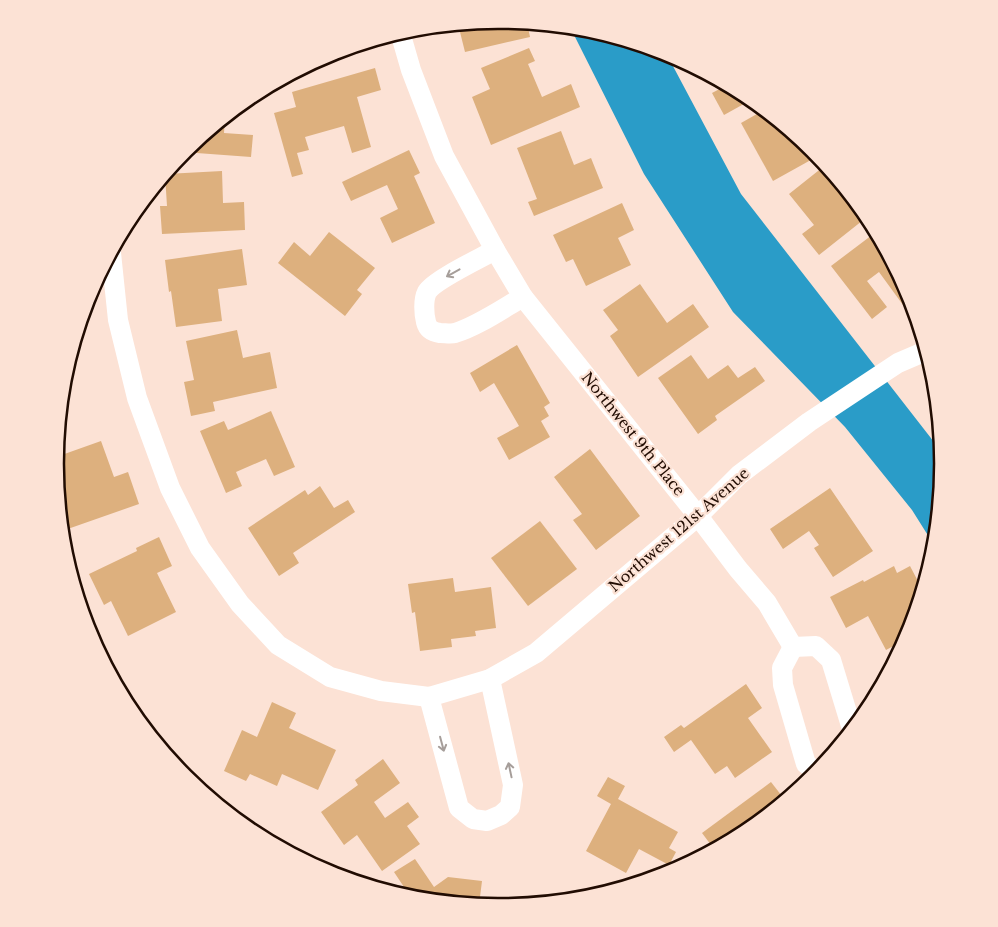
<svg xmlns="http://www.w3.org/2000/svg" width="998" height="927" font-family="'Libre Baskerville',serif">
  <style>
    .water { fill: #2a9cc8 }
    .building { fill: #ddb07e }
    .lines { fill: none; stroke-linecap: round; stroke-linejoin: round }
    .minor { stroke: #fff; stroke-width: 20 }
    .oneway { stroke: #a69e9a }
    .labels { text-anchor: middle; stroke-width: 4.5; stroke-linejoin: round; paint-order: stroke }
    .street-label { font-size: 15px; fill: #210c02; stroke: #fce2d5 }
    .rim { fill: none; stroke: #210c02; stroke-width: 2.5 }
  </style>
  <rect width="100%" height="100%" fill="#fce2d5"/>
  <polygon class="water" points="570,27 586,29 666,53 741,194 941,451 942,464 934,545 912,510 845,427 733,312 644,174"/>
  <g class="building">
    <polygon points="499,20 527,23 530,37 465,52 458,24"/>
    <polygon points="529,48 535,61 528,64 542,97 571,84 580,107 491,145 472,97 490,89 481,68"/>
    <polygon points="375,68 381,90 357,97 371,147 352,153 344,126 305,137 309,150 297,153 303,174 292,177 274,113 296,107 292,92"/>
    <polygon points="727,85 746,95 751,100 724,115 712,93"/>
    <polygon points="764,110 813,150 818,156 773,181 741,123"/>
    <polygon points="225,117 224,133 253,135 251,157 183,152"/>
    <polygon points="561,131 574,165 591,158 603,188 534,216 528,202 537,199 517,148"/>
    <polygon points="409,150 420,173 414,176 435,223 392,243 380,218 398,209 387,185 351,201 342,182"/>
    <polygon points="823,167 844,195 847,192 867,217 819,255 802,234 814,225 789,194"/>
    <polygon points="222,171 223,203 244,202 245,230 162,234 160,206 167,206 165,175 166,174"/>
    <polygon points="622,203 634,230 618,238 631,265 586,286 573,259 566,262 553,235"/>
    <polygon points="329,232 375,268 357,290 362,294 345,316 278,263 294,242 310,256"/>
    <polygon points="876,232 909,294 910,299 903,305 879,272 867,281 887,307 872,319 831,266"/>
    <polygon points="242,249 247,285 218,289 222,321 176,327 171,291 169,292 165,260"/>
    <polygon points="640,284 667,323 693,304 709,327 638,377 610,336 618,330 603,310"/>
    <polygon points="237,330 243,358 270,352 277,388 213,402 215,411 191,416 184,382 194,380 186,341"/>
    <polygon points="517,345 550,403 544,407 549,416 541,421 550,437 509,460 497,438 519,426 494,383 480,392 470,373"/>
    <polygon points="691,355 708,379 728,365 738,378 755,367 765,381 715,416 717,420 698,434 658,378"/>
    <polygon points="271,411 295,467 274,476 266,459 236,472 242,486 226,493 200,431 224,421 228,430"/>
    <polygon points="101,441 114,477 128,472 139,504 62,531 60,510 62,509 59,500 56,463 56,457"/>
    <polygon points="590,449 640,516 596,550 573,520 582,514 554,477"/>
    <polygon points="320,486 334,508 348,500 355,512 293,553 299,563 279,576 248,528 305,490 308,495"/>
    <polygon points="830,488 873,551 833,577 814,548 819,545 809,531 783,549 770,529"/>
    <polygon points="540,521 577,569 528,606 491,558"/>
    <polygon points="159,537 172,566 157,573 176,612 128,636 111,601 104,605 89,574 137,551 136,548"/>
    <polygon points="894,566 897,573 910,566 921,587 914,591 919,600 909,633 905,640 886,650 868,616 846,628 830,597 863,580 864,582"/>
    <polygon points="453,578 455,592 491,587 496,628 475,631 476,636 451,639 452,647 420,651 415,612 412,613 408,584"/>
    <polygon points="746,684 762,708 748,718 772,752 735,778 727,766 715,774 691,740 674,752 664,737 681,725 684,728"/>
    <polygon points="272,702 296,713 289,728 336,750 318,790 282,774 277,786 250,774 246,781 224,771 242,730 257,737"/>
    <polygon points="383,759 400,783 374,802 385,818 408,802 419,817 407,826 420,844 382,871 357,835 344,845 321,812 358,785 355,780"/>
    <polygon points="608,777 625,786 618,799 678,832 669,848 676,852 669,865 639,849 626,873 586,851 611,804 597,796"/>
    <polygon points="771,782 785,800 745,832 714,849 702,833"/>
    <polygon points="415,859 434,887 448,877 482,881 479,905 412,898 407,897 410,896 394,872"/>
  </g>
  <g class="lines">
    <g class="minor">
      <polyline points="400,32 411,70 444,156 495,250 523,297 698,516 738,569 767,603 793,647"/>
      <path d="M495 250C481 258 434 280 427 292 423 300 424 314 426 322 428 330 433 332 440 333 445 333 451 334 455 333 478 326 502 309 523 297"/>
      <polyline points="111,253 118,320 137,398 170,488 200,548 240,604 278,645 330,677 381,691 429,697 490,679 536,653 698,516 739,475 809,422 898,363 926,351"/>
      <polyline points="793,647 782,668 783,685 806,764 817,772"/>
      <polyline points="793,647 816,646 831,660 852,729"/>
      <polyline points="429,697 459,808 473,819 487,821 501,815 510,807 513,785 490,679"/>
    </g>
  </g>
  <defs><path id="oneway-shaft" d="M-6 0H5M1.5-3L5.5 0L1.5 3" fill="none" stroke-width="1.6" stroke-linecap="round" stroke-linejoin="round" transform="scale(1.25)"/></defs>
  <g class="oneway">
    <use href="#oneway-shaft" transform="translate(453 273) rotate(151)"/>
    <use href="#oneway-shaft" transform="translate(442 744) rotate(75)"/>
    <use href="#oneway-shaft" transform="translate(510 770) rotate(-102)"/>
  </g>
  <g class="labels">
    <g class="street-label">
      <text transform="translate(633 434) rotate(51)" y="5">Northwest 9th Place</text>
      <text transform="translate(679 530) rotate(-41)" y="5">Northwest 121st Avenue</text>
    </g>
  </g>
  <path d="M0 0H998V927H0ZM498 29H500A434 434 0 0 1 934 463V464A434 434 0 0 1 500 898H498A434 434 0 0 1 64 464V463A434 434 0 0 1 498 29Z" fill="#fce2d5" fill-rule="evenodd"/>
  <path class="rim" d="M498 29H500A434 434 0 0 1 934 463V464A434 434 0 0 1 500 898H498A434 434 0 0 1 64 464V463A434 434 0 0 1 498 29Z"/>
</svg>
